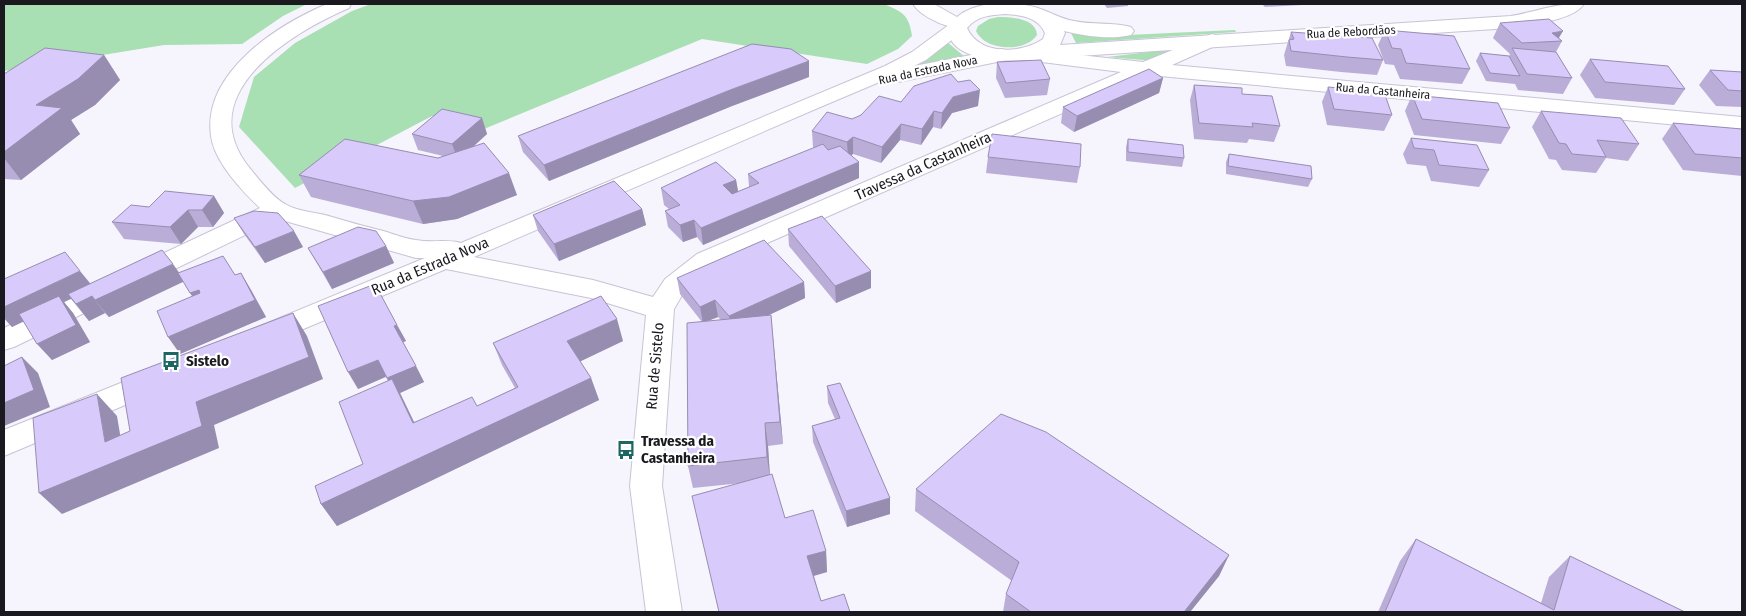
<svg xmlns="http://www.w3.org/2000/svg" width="1746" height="616" font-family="'Fira Sans Condensed',sans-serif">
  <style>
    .green { fill: #a8dfb3 }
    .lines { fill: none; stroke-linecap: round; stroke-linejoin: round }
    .minor-casing { stroke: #c8c3d6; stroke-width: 2 }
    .major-casing { stroke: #c8c3d6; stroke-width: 2 }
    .minor { fill: #fff; fill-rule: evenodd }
    .major { fill: #fff; fill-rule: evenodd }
    .wall { fill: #baaed8; fill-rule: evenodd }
    .shaded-wall { fill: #978db0 }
    .building { fill: #d8cafb; stroke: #978db0 }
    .labels { text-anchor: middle; stroke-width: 4.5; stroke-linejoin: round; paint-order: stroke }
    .far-street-label { font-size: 12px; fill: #1b1920; stroke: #fff }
    .street-label { font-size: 15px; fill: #1b1920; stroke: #fff }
    .poi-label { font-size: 15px; font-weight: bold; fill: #1b1920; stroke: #fff; text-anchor: start }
  </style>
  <rect width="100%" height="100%" fill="#f6f4fc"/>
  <g class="green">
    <polygon points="4,4 307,4 283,16 242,44 164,45 4,71"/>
    <path d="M371 4H884C902 12 909 14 912 36L898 49 867 64 702 39 484 129 432 116 295 188 239 127 254 77 295 43 352 11Z"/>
    <path d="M998 17C1011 17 1036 18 1037 35 1025 53 985 51 976 31L978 26 989 19Z"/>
    <polygon points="1235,30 1236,32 1076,43 1071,33 1106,36"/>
    <polygon points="947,42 965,57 920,65 938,47"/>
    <polygon points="1166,50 1173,53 1155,61 1107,57"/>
  </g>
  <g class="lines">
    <g class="minor-casing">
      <g id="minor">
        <path d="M327 4H351L349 8C291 33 192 93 248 166 257 177 273 198 285 204 296 211 313 212 325 215 346 221 366 227 387 232 396 235 406 239 416 240 431 243 447 239 461 243L885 66 912 52 950 24 957 22 964 24 967 28 926 60 914 66 1002 49 1009 51 1012 55 1009 59 1002 61 898 82 889 78 818 108 474 257 593 280 653 297 665 279 697 254 1121 72 1018 59 1015 55 1018 51 1025 49 1143 62 1212 34 1219 36 1222 40 1219 44 1172 65 1742 117V131L1149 75 715 266 684 292 674 309 662 486 682 612H646L630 486 646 315 591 298 446 269 263 346 253 343 249 336 253 329 425 258H416L278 219 14 347 4 350V328L260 208C242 191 214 161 211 136 202 73 277 25 327 4Z"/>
        <polygon points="158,368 168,371 173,379 168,387 4,456 4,430"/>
      </g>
    </g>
    <g class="major-casing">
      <path id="major" d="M913 4H934L957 17C977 0 1014 1 1038 8 1050 12 1061 19 1074 21 1092 25 1113 22 1131 27L1134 31 1131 35C1110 40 1085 36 1064 31L1065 33 1060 45 1511 16C1535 12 1560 2 1584 4 1573 21 1530 24 1511 28L1032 59C1009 63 946 62 948 26 937 23 919 14 913 4ZM1005 14C1021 15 1038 17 1045 33L1043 39C1021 54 980 56 967 28 977 16 990 15 1005 14Z"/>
    </g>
    <use href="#minor" class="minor"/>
    <use href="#major" class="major"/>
  </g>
  <g class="wall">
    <polygon points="1104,4 1128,4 1128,6 1107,8"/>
    <polygon points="1262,4 1302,4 1302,5 1265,7"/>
    <polygon points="1500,23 1559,38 1562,41 1556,52 1572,78 1563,94 1518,90 1515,84 1486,81 1476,61 1480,53 1509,56 1510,54 1493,38"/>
    <polygon points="1385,30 1470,69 1462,84 1400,79 1394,65 1385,64 1378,45"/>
    <polygon points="1291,32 1383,60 1377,75 1341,72 1286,66 1284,55"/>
    <polygon points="104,55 120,80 95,105 71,120 80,134 21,180 4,179 4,74"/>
    <polygon points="1590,59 1685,89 1674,105 1595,98 1580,75"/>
    <polygon points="997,62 1050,79 1047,95 1005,98 996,78"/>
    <polygon points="1710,70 1742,72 1742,107 1716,106 1699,85"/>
    <polygon points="809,77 732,106 549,181 523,152 518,136"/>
    <polygon points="1163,78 1159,93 1074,132 1061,123 1063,107"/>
    <polygon points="1194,85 1242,94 1280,126 1274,142 1249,139 1247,143 1194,139 1190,100"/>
    <polygon points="1328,87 1392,115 1384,131 1327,125 1322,102"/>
    <polygon points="1412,95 1510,128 1501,144 1414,135 1405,111"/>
    <polygon points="901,102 978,106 952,113 941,129 933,127 921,145 900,140 881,163 853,154 851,155 859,178 703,245 697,237 683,242 668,227 665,211 669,209 664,205 661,188 736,180 738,192 749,187 748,174 814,148 813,147 812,131 852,119"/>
    <polygon points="1541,111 1639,144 1628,161 1606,158 1596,173 1562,170 1556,160 1549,159 1532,127"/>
    <polygon points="482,118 487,134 474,146 517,195 457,219 423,224 311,197 299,175 438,158 443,156 418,150 412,134"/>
    <polygon points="1673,123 1742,129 1742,176 1683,170 1662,139"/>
    <polygon points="1411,138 1489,170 1479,187 1431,181 1426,166 1407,164 1403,154"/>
    <polygon points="1128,139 1184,158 1182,167 1126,161 1126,147"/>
    <polygon points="1229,154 1312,179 1308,187 1226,174 1226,162"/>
    <polygon points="988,157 1080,167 1077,183 986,173"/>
    <polygon points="214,196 224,213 213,227 198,227 181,244 124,239 112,222 149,207"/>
    <polygon points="642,209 646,225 559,261 538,231 533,215"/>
    <polygon points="234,218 303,247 265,263 244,234"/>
    <polygon points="788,229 871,288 836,303 789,246"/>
    <polygon points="386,246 394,263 332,289 308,248"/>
    <polygon points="179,273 235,275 241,273 251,290 266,317 180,354 192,296 183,281 109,317 105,313 89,321 71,299 64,302 73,313 90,342 52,360 23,321 12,327 4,318 4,279 90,284"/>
    <path d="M677 278 804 282 805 298 769 315H771L783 444 768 446 770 475 785 518 826 551 827 572 814 576 821 601 850 612H719L742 483 693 488 688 466 702 322 680 294ZM718 317 721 320 707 321Z"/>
    <polygon points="397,325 406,341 403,342 424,382 400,393 414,422 477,406 515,388 502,365 493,343 623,341 580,361 591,378 599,400 337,526 321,504 363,464 388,381 386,377 358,389"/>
    <polygon points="827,386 890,498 890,514 847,527 813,442 812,426 835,419 828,403"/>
    <polygon points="916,489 1229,555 1219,576 1190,612 1003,612 1006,594 1012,581 915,511"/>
    <polygon points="1416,539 1541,603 1549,577 1570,556 1685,612 1378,612 1400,561"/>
  </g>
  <g class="shaded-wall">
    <polygon points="1563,31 1557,41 1552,33"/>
    <polygon points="104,55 120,80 95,105 71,120 80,134 21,180 4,158 4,152 36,105"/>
    <polygon points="809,61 809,77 732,106 549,181 544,165 730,90"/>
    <polygon points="1163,78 1159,93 1074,132 1077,116"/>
    <polygon points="980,90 978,106 952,113 941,129 942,113 953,97"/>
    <polygon points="934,111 933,127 921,145 922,129"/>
    <polygon points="482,118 487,134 458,160 452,144"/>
    <polygon points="901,124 900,140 881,163 882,147"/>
    <polygon points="853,137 853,154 848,158 847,142"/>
    <polygon points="859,162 859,178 703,245 701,228"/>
    <polygon points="509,173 517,195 457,219 423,224 413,201"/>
    <polygon points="736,180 739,196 725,201 723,185"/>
    <polygon points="214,196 224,213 213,227 202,210"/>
    <polygon points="642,209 646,225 559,261 554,244"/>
    <polygon points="188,210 198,227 181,244 170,227"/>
    <polygon points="694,220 697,237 683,242 680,225"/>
    <polygon points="294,231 303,247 265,263 255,247"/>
    <polygon points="386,246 394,263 332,289 323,272"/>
    <polygon points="173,264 185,281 109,317 95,300"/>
    <polygon points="80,271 94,288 64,302 73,313 90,342 52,360 37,344 63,303 12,327 4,318 4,307"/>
    <polygon points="871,271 871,288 836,303 835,286"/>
    <polygon points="241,273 251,290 266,317 180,354 168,337"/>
    <polygon points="804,282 805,298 731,333 729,316"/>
    <polygon points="199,290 210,307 202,309 190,293"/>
    <polygon points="92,296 105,313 89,321 76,304"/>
    <polygon points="715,300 718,317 703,323 700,307"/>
    <polygon points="293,313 307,336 323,379 214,425 219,448 62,514 39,493 105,442 97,394 117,416 124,458 196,402"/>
    <polygon points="771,315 773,338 783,444 780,422"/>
    <polygon points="617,319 623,341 575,364 567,341"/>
    <polygon points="397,325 406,341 403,342 394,326"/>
    <polygon points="22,357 38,373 50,407 4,426 4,403"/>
    <polygon points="378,360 387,376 358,389 348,372"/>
    <polygon points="416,366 424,382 400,393 425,445 387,378"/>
    <polygon points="591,378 599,400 337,526 321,504"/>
    <polygon points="765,423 768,446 770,479 767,457"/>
    <polygon points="890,498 890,514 847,527 846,511"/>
    <polygon points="826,551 827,572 809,577 807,556"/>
    <polygon points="1229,555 1219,576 1190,612 1184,612"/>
  </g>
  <g class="building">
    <polygon points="1549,19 1563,31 1552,33 1562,41 1522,43 1500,23"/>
    <polygon points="1385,30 1454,36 1470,69 1406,63 1401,49 1392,48"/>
    <polygon points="1291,32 1372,38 1383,60 1347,57 1291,51 1289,40 1294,39"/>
    <polygon points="752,44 791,49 809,61 730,90 544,165 518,136"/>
    <polygon points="45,48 104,55 78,79 36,105 62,108 4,152 4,74"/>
    <polygon points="1512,48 1556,52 1572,78 1527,74"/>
    <polygon points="1480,53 1509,56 1520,76 1490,73"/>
    <polygon points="1590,59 1668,66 1685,89 1605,82"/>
    <polygon points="1041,60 1050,79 1006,83 997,62"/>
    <polygon points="1149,69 1163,78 1077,116 1063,107"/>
    <polygon points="1710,70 1742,72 1742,91 1728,90"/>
    <polygon points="951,74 958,82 970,80 980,90 953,97 942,113 934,111 922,129 901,124 882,147 853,137 847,142 812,131 827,112 852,119 861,115 879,96 901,102 914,86"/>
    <polygon points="1194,85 1242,88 1242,94 1272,96 1280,126 1252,123 1253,127 1199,123"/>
    <polygon points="1328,87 1384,92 1392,115 1334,109"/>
    <polygon points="1412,95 1498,103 1510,128 1422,119"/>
    <polygon points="442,109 482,118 452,144 412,134"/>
    <polygon points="1541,111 1621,118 1639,144 1597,140 1606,157 1572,154 1566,144 1559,143"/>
    <polygon points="1673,123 1742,129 1742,158 1695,154"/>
    <polygon points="992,134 1081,144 1080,167 988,157"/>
    <polygon points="1411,138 1477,145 1489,170 1439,165 1434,150 1414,148"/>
    <polygon points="345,139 438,158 484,143 509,173 449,197 413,201 299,175"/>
    <polygon points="1128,139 1183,145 1184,158 1128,152"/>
    <polygon points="823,144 828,150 840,146 859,162 701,228 694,220 680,225 665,211 680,205 661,188 716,162 736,180 723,185 732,194 759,183 748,174"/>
    <polygon points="1229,154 1311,166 1312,179 1228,166"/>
    <polygon points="614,181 642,209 554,244 533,215"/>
    <polygon points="165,191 214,196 202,210 188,210 170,227 112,222 131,205 149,207"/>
    <polygon points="254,211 278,213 294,231 255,247 234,218"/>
    <polygon points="822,216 871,271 835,286 788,229"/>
    <polygon points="358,227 376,231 386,246 323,272 308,248"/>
    <polygon points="764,240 804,282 729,316 715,300 700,307 677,278"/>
    <polygon points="162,250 173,264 95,300 92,296 76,304 68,294"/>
    <polygon points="65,252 80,271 4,307 4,279"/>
    <polygon points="223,256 235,275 241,273 255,300 168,337 157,311 200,293 199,290 190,293 178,273"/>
    <polygon points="375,284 397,325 394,326 416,366 387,378 378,360 348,372 318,306"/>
    <polygon points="59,296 76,325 37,344 19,314"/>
    <polygon points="601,296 617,319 567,341 591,378 321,504 315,486 363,464 339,402 392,379 413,423 472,397 477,406 518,387 493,343"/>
    <polygon points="293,313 309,357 196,402 202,426 39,493 33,418 97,394 105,442 130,431 121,378"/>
    <polygon points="771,315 780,422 765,423 767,457 688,466 687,323"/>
    <polygon points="22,357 34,390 4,403 4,366"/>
    <polygon points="840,383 890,498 846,511 812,426 840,418 827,386"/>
    <polygon points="1001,414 1046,432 1229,555 1184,612 1031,612 1006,594 1019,562 916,489"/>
    <polygon points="772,474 785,518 813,510 826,551 807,556 821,601 844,594 850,612 719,612 692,496"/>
    <polygon points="1416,539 1554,610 1570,556 1685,612 1385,612"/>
  </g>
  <defs>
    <g id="bus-bare" transform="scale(1.5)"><path d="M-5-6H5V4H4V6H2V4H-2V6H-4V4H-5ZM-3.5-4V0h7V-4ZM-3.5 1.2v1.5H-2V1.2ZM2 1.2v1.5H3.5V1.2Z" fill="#1c6762" stroke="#fff" stroke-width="2.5" paint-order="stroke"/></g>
  </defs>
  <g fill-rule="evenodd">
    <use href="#bus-bare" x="171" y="361"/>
    <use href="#bus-bare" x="626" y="450"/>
  </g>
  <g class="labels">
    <g class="far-street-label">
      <text transform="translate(1351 32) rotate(-3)" y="4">Rua de Rebordãos</text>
      <text transform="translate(928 70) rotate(-12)" y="4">Rua da Estrada Nova</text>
      <text transform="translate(1383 91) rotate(5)" y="4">Rua da Castanheira</text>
    </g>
    <g class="street-label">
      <text transform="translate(923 166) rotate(-24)" y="5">Travessa da Castanheira</text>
      <text transform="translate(430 266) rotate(-23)" y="5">Rua da Estrada Nova</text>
      <text transform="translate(655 366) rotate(-85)" y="5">Rua de Sistelo</text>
    </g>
    <g class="poi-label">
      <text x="186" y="366">Sistelo</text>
      <text x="641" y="446">Travessa da<tspan x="641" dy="17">Castanheira</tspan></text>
    </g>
  </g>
  <rect width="1746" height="616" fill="none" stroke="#1b1920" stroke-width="10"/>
</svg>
